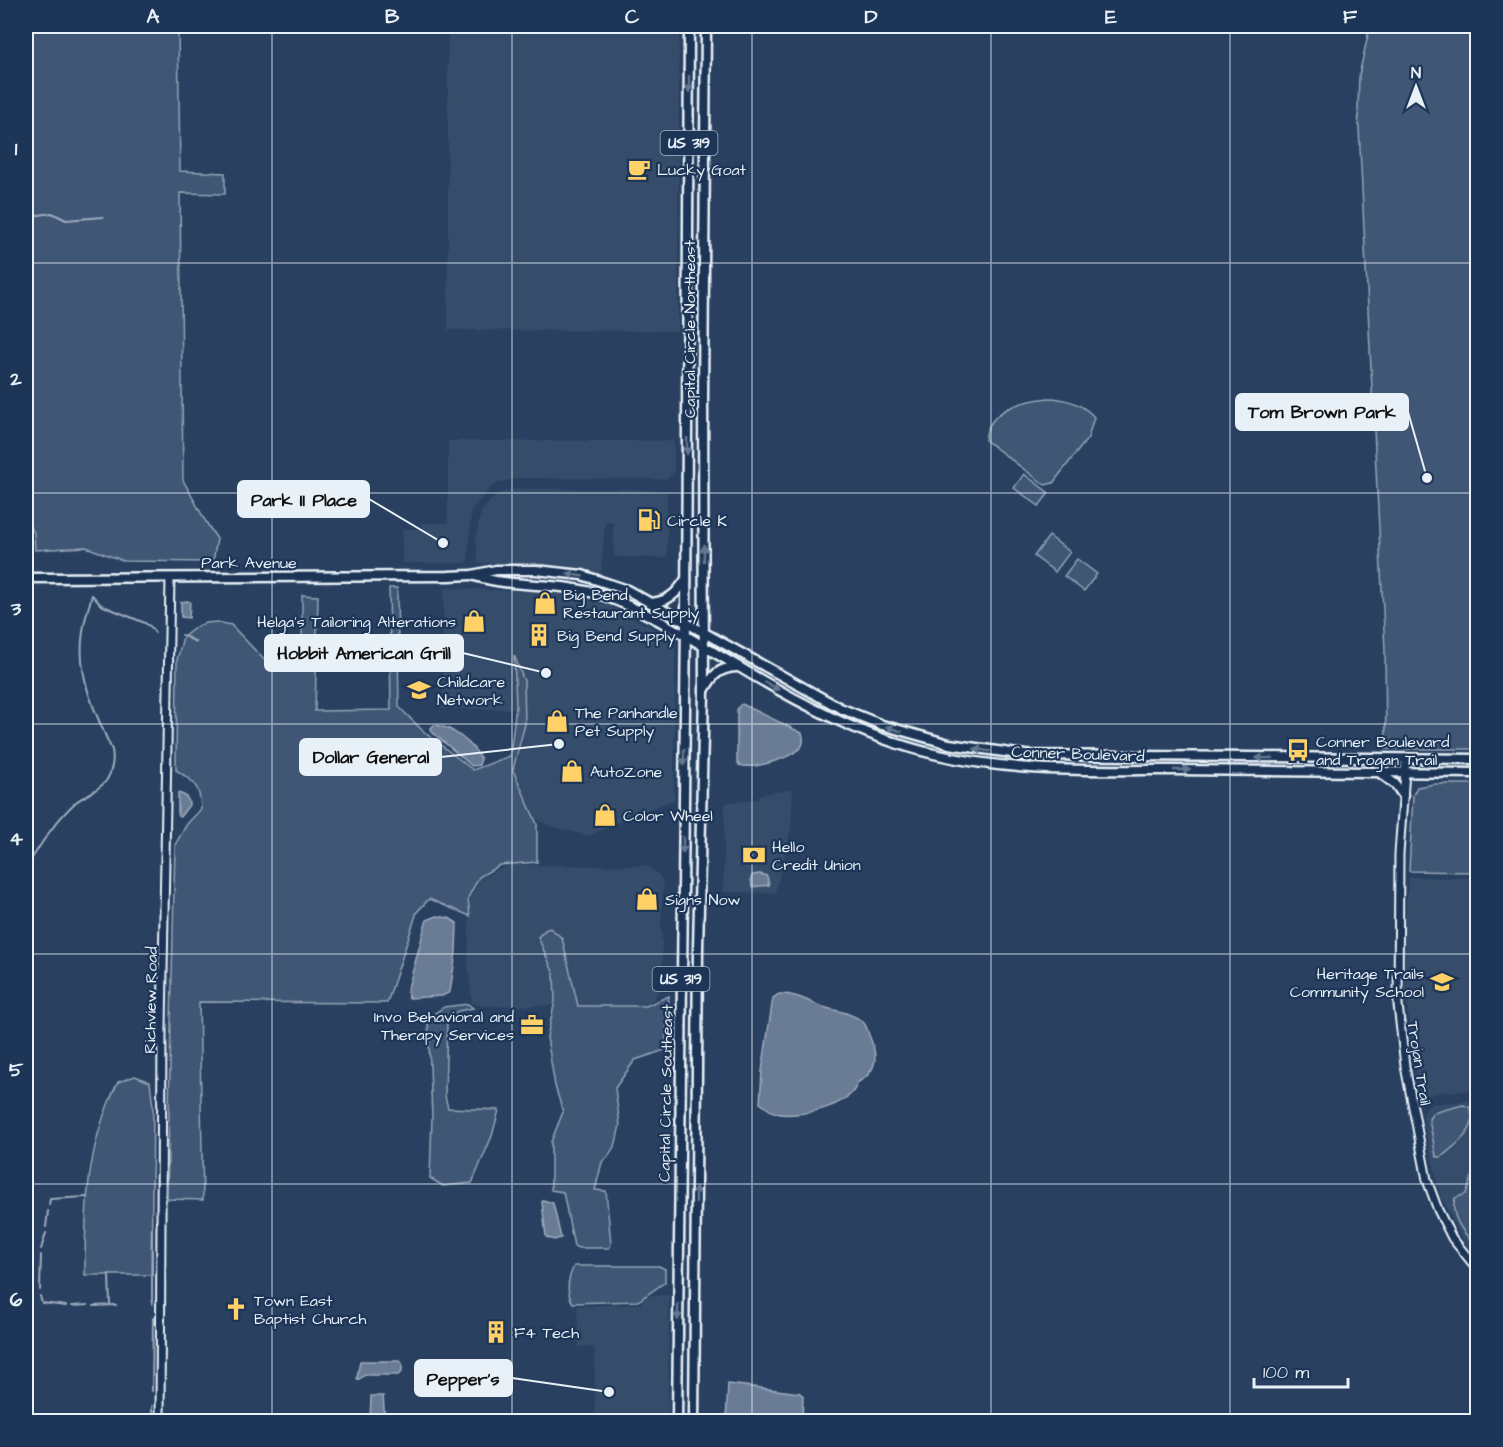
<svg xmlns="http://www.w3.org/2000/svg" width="1503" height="1447" font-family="'Architects Daughter',sans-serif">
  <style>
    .built { fill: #364d6b }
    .green { fill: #415774; stroke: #94a4b6; stroke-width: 1.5 }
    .water { fill: #6b7c95; stroke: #9dabbd; stroke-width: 1.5 }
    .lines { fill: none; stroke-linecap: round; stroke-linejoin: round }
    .stream { stroke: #9dabbd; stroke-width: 2 }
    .minor-casing { stroke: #e8f1f8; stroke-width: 11 }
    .major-casing { stroke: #e8f1f8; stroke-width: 13 }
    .minor { stroke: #1d3557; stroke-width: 7 }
    .major { stroke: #1d3557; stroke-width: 8 }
    .oneway { fill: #64778f }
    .grid { fill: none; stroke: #e8f1f8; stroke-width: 1.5; stroke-opacity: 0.55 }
    .labels { text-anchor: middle; stroke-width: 4.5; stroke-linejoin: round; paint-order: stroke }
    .shield { fill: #1d3557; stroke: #abb9c8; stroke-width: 1.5 }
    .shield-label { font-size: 15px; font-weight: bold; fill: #e8f1f8 }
    .poi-label { font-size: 16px; fill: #e8f1f8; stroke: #1d3557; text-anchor: start }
    .street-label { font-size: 16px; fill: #e8f1f8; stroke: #1d3557 }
    .leader { fill: none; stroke: #e8f1f8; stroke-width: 2 }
    .callout-dot { fill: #e8f1f8; stroke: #1d3557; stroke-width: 2 }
    .callout { fill: #e8f1f8; stroke: #e8f1f8; stroke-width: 2 }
    .callout-label { font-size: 18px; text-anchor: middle; font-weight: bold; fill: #111 }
    .neatline { fill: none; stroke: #e8f1f8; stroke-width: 2 }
    .grid-label { font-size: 20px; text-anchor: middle; font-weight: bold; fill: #e8f1f8 }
  </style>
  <rect width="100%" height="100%" fill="#294061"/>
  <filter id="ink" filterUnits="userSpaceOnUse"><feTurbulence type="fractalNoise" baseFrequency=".0167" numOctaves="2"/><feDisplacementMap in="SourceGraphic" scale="12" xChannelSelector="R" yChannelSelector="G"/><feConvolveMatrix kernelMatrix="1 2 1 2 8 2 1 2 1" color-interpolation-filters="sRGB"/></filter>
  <g filter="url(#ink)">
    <g class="built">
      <polygon points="448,26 679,26 678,331 448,330"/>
      <polygon points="448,441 674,441 674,472 668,478 663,479 518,478 501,482 490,488 471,510 468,560 466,563 402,563 402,529 421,529 421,523 448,523"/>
      <polygon points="522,489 624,489 667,491 667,558 614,557 613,522 605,522 601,573 562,565 478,563 476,537 481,512 496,495 507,491"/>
      <polygon points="444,588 542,592 576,596 610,606 665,635 675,649 675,654 674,800 638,813 589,836 550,826 536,819 514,771 523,741 524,727 522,709 442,709"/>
      <polygon points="793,789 791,829 775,893 723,892 725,803 758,799 758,795"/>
      <polygon points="510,865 647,866 659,875 663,883 661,925 663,971 660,989 652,1002 644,1005 484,1006 472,1003 468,963 470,898 481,878"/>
      <polygon points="1409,877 1477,878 1477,1090 1442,1092 1430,1095 1420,1093 1418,1087 1406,995 1404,928"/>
      <polygon points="1477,1100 1477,1258 1460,1235 1440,1195 1423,1117 1426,1107 1433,1104"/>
      <polygon points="669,1295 668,1421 595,1421 595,1347 579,1347 577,1306 641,1304 642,1296"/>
    </g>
    <g class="green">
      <polygon points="26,26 178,26 180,171 225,173 225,194 180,193 183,480 206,522 217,539 213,562 124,561 86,547 35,550 34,533 26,517"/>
      <polygon points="1370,26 1477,26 1477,749 1386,749 1385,650 1358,108 1359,75"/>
      <path d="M1048 398C1065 398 1083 404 1094 417L1088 438 1053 483 1045 485 985 440C988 409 1022 401 1048 398Z"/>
      <polygon points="1024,474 1049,493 1039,506 1014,488"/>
      <polygon points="1049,536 1070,552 1055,572 1034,556"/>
      <polygon points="1077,559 1097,574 1084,591 1064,576"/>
      <path d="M389 588H397L399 707 424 732 473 770 510 756 516 706 514 655 524 681 525 724 513 770 537 824V862L500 865 479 877 468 898 470 916 429 899 417 912 387 1003 199 1002 203 1200 167 1199 175 845 187 824 201 809C200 786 195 782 176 770L177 660 183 637 196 627 205 623 217 622 231 625 269 665 278 670 302 668V595L318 596 315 711 391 710Z"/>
      <polygon points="1435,784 1477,784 1477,872 1409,871 1413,795 1417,787"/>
      <polygon points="550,928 562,938 578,1006 646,1006 669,996 665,1050 635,1060 615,1088 620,1125 616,1143 608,1157 602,1162 595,1190 606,1191 611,1244 609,1248 578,1248 574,1246 563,1192 551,1190 551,1142 563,1112 555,1086 547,1037 555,1001 554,974 538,937 545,930"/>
      <polygon points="468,1004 473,1008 458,1011 447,1021 445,1096 448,1108 499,1110 492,1136 472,1183 443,1186 430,1178 432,1117 428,1018 444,1007"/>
      <path d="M135 1076 150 1082 153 1107 151 1275H85C85 1205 86 1146 118 1082Z"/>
      <path d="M1463 1105 1469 1107C1481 1128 1456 1145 1441 1157H1438L1436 1156 1429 1119 1433 1113Z"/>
      <path d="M1476 1164H1478L1477 1248C1465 1234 1449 1217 1455 1198L1466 1194Z"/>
      <path d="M574 1266H659L665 1269V1282L638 1301 573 1303C565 1291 568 1278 574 1266Z"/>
    </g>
    <g class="water">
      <polygon points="187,601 190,602 189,618 181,617 181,602"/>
      <path d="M742 704 802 733C804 739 804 746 798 750 787 759 753 770 739 765L737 761V710L739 706Z"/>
      <path d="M434 725C452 726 473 744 481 759L479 765 472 766 432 732 431 728Z"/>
      <path d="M178 793C185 795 189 797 189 805L180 817 178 816Z"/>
      <polygon points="760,874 767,876 769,885 752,887 751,878 753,875"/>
      <polygon points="437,916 449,918 457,923 456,952 450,992 442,996 409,998 407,992 425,926 427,920"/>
      <path d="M779 994C795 993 809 1002 823 1007 836 1011 853 1013 863 1022 866 1025 868 1031 869 1035 878 1055 879 1071 857 1083 853 1106 797 1119 776 1113 770 1111 765 1107 760 1103L762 1071 773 998Z"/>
      <polygon points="543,1200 553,1203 561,1238 554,1240 546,1237 542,1202"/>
      <polygon points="360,1361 400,1361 402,1363 402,1372 398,1375 365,1375 358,1380 357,1378"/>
      <polygon points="728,1384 800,1393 803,1396 802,1421 726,1421"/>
      <polygon points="371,1396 383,1396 385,1421 370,1421"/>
    </g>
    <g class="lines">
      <g class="stream">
        <polyline points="26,217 52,213 66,220 103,217"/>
        <polyline points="92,595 101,605 145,623 151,627 155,633"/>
        <polyline points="182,635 196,642"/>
        <path d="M26 868C40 845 55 821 76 802 86 794 98 791 106 781 112 772 114 760 112 750 95 713 76 674 83 632 84 620 89 607 92 595"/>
        <polyline points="49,1205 50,1199 87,1197"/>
        <polyline points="46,1227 48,1211"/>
        <polyline points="152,1227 152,1304"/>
        <polyline points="41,1249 46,1233"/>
        <polyline points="109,1274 110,1305"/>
        <polyline points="40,1290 41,1255"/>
        <polyline points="40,1296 42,1303 66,1306"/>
        <polyline points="72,1306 88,1305"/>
        <polyline points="94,1306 116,1305"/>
        <polyline points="152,1391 153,1318"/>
        <polyline points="152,1406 152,1422"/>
      </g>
      <g class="minor-casing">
        <g id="minor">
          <polyline points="1406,758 1399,854 1398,1005 1405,1066 1427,1180 1438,1210 1452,1238 1478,1270"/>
          <polyline points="160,1422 162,1028 170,578"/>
        </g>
      </g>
      <g class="major-casing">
        <g id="major">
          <path d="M475 576C517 589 562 581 604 596 650 612 692 640 734 664 797 702 862 737 934 754 1013 773 1093 770 1174 770 1275 771 1376 772 1478 773"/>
          <polyline points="26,578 448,576 472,575 496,570 536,570 582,575 627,590 840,708 882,725 949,744 1025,755 1478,759"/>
          <path d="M652 603C669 601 677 593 686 579"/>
          <path d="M705 689C713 675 719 668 736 667"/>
          <polyline points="1379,772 1395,784 1403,795"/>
          <polyline points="677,1422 686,622 689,26"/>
          <polyline points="694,1422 698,949 704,692 703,395 706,26"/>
        </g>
      </g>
      <use href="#minor" class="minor"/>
      <use href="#major" class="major"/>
    </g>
    <defs><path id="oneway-solid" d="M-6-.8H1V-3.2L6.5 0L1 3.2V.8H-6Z" transform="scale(1.5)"/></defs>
    <g class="oneway">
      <use href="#oneway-solid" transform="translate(689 84) rotate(90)"/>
      <use href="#oneway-solid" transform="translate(687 446) rotate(90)"/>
      <use href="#oneway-solid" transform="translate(704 553) rotate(-89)"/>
      <use href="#oneway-solid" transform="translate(575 575) rotate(-170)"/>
      <use href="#oneway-solid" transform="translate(772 686) rotate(29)"/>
      <use href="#oneway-solid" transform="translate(894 729) rotate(-162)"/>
      <use href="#oneway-solid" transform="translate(982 750) rotate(-171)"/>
      <use href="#oneway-solid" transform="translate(684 757) rotate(91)"/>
      <use href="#oneway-solid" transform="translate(1264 758) rotate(-180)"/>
      <use href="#oneway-solid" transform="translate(1182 770)"/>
      <use href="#oneway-solid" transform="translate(683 845) rotate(91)"/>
      <use href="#oneway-solid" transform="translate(696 1195) rotate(-90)"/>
      <use href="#oneway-solid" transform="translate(678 1312) rotate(90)"/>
    </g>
  </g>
  <path class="grid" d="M272 26V1422M512 26V1422M752 26V1422M991 26V1422M1230 26V1422M26 263H1478M26 493H1478M26 724H1478M26 954H1478M26 1184H1478"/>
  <defs>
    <g id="cafe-bare" transform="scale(1.8)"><path d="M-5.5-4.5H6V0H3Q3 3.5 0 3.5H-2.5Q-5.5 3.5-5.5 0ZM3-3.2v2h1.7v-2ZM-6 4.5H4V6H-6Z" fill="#ffd166" stroke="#1d3557" stroke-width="2.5" paint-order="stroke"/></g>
    <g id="fuel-bare" transform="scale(1.8)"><path d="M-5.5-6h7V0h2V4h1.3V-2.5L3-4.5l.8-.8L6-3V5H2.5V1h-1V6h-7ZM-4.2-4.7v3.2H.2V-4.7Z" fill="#ffd166" stroke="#1d3557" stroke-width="2.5" paint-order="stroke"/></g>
    <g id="shop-bare" transform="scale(1.8)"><path d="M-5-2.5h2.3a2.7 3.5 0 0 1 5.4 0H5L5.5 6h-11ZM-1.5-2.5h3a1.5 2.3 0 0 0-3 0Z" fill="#ffd166" stroke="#1d3557" stroke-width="2.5" paint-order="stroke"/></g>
    <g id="building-bare" transform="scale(1.8)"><path d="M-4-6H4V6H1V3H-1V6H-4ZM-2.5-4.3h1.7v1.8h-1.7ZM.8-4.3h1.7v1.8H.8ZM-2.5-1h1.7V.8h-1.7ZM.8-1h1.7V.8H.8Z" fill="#ffd166" stroke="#1d3557" stroke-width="2.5" paint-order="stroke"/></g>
    <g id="school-bare" transform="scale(1.8)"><path d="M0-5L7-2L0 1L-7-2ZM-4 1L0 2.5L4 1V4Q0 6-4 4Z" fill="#ffd166" stroke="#1d3557" stroke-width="2.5" paint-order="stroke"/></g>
    <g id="bus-bare" transform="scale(1.8)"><path d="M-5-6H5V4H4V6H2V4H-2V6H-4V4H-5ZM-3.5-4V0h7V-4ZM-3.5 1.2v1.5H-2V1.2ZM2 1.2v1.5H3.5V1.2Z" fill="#ffd166" stroke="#1d3557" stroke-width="2.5" paint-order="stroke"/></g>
    <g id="bank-bare" transform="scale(1.8)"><path d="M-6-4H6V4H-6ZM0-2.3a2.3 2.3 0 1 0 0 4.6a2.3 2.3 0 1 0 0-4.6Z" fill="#ffd166" stroke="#1d3557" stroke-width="2.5" paint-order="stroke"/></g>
    <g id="office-bare" transform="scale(1.8)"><path d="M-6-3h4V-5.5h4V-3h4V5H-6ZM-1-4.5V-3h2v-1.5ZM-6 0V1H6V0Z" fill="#ffd166" stroke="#1d3557" stroke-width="2.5" paint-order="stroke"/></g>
    <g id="church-bare" transform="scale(1.8)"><path d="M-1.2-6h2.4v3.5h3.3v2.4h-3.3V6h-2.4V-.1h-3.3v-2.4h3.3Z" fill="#ffd166" stroke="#1d3557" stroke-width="2.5" paint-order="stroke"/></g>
  </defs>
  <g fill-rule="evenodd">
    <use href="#cafe-bare" x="639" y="169"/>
    <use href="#fuel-bare" x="649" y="520"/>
    <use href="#shop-bare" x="545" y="603"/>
    <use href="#shop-bare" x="474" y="621"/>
    <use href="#building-bare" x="539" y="635"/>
    <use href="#school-bare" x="419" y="690"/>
    <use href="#shop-bare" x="557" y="721"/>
    <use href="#bus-bare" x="1298" y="750"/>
    <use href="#shop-bare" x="572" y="771"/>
    <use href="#shop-bare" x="605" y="815"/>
    <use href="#bank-bare" x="754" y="855"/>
    <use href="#shop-bare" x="647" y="899"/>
    <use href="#school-bare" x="1442" y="982"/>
    <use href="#office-bare" x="532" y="1025"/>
    <use href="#church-bare" x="236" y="1309"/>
    <use href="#building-bare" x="496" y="1332"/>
  </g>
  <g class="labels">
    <g class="shield">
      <rect x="660.5" y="131" width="57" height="24" rx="4.5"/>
      <rect x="652.5" y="967" width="57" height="24" rx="4.5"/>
    </g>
    <g class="shield-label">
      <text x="689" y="148">US 319</text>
      <text x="681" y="984">US 319</text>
    </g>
    <g class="poi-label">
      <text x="657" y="175">Lucky Goat</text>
      <text x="667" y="526">Circle K</text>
      <text x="563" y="600">Big Bend<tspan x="563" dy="18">Restaurant Supply</tspan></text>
      <text x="456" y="627" text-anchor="end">Helga's Tailoring Alterations</text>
      <text x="557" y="641">Big Bend Supply</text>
      <text x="437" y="687">Childcare<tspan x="437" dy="18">Network</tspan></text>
      <text x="575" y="718">The Panhandle<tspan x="575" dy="18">Pet Supply</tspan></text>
      <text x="1316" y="747">Conner Boulevard<tspan x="1316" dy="18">and Trogan Trail</tspan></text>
      <text x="590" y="777">AutoZone</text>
      <text x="623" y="821">Color Wheel</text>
      <text x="772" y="852">Hello<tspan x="772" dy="18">Credit Union</tspan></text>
      <text x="665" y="905">Signs Now</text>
      <text x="1424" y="979" text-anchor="end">Heritage Trails<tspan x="1424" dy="18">Community School</tspan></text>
      <text x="514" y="1022" text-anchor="end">Invo Behavioral and<tspan x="514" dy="18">Therapy Services</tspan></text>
      <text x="254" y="1306">Town East<tspan x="254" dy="18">Baptist Church</tspan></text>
      <text x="514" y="1338">F4 Tech</text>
    </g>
    <g class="street-label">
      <text transform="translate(689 329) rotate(-90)" y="6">Capital Circle Northeast</text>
      <text x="249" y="568">Park Avenue</text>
      <text transform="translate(1078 753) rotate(2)" y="6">Conner Boulevard</text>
      <text transform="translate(150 1000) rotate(-89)" y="6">Richview Road</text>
      <text transform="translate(1420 1063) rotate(81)" y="6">Trojan Trail</text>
      <text transform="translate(665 1093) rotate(-89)" y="6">Capital Circle Southeast</text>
    </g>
  </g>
  <path class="leader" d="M1427 478L1408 412M443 543L369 499M546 673L463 653M559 744L441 757M609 1392L512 1378"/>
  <g class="callout-dot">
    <circle cx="1427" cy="478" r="6"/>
    <circle cx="443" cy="543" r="6"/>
    <circle cx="546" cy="673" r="6"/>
    <circle cx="559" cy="744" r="6"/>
    <circle cx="609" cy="1392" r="6"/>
  </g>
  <g class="callout">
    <rect x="1236" y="394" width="172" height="36" rx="6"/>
    <rect x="238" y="481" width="131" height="36" rx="6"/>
    <rect x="265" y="635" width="198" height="36" rx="6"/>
    <rect x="300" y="739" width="141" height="36" rx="6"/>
    <rect x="415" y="1360" width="97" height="36" rx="6"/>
  </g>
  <g class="callout-label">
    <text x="1322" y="418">Tom Brown Park</text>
    <text x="304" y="506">Park II Place</text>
    <text x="364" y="659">Hobbit American Grill</text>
    <text x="371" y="763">Dollar General</text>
    <text x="463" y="1385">Pepper's</text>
  </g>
  <rect width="1503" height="1447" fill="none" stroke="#1d3557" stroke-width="66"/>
  <g transform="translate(1416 87)" stroke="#1d3557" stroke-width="4.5" paint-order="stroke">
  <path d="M0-4.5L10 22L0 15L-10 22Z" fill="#e8f1f8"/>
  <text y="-9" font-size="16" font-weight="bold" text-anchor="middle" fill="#e8f1f8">N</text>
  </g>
  <path d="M1254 1378v9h94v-9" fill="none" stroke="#e8f1f8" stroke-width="3"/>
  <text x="1263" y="1378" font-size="18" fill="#e8f1f8" stroke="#1d3557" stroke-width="4.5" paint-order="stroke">100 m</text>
  <rect x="33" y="33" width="1437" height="1381" class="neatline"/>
  <g class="grid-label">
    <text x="153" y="23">A</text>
    <text x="392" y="23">B</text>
    <text x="632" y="23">C</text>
    <text x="871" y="23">D</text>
    <text x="1111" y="23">E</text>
    <text x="1350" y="23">F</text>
    <text x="16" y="155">1</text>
    <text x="16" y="385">2</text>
    <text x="16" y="615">3</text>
    <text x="16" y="845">4</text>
    <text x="16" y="1076">5</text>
    <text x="16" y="1306">6</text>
  </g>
</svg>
